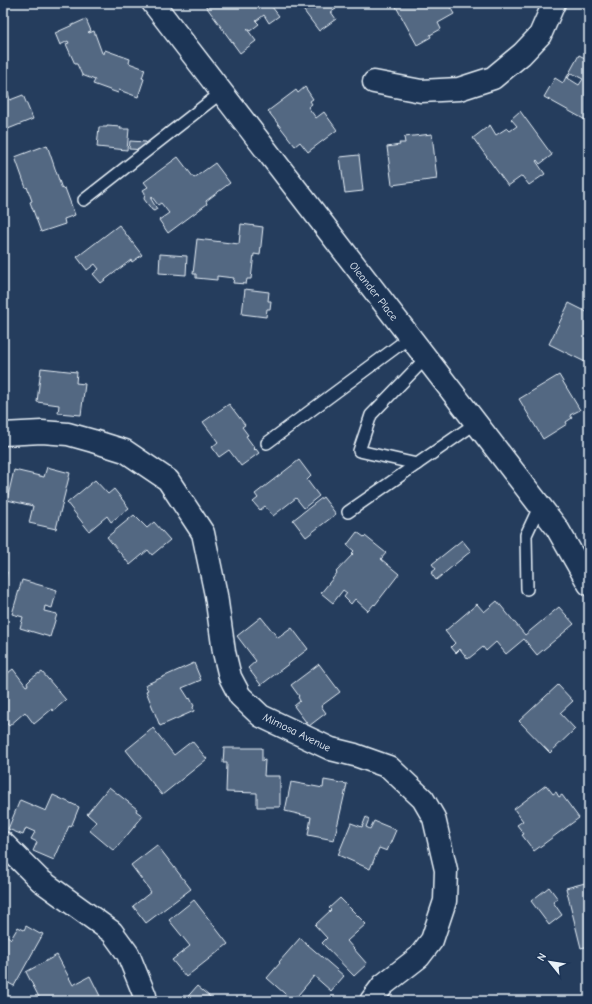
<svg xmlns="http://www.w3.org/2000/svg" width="592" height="1004" font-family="'Comic Neue',sans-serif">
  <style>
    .building { fill: #536782; stroke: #e8f1f8 }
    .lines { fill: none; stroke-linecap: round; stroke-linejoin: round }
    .service-casing { stroke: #e8f1f8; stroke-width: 14 }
    .minor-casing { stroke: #e8f1f8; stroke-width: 25 }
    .service { stroke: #1d3557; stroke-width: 11 }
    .minor { stroke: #1d3557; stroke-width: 22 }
    .labels { text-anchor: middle; stroke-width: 3; stroke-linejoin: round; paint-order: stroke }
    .street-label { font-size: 11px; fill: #e8f1f8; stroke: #1d3557 }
  </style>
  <rect width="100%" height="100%" fill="#253d5d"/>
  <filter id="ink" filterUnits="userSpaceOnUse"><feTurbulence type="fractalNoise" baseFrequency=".025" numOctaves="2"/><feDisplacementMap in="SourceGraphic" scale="8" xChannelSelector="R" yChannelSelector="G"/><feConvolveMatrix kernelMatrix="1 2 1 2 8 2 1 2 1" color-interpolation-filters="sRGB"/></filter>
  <g filter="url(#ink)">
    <g class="building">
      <polygon points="208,3 269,3 279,16 269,23 264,15 256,21 259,24 250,31 248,28 247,29 256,41 240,53 205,5"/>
      <polygon points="298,3 331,3 336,9 331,12 336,19 319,31"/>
      <polygon points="394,3 448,3 454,14 438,23 441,29 430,35 431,37 417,45"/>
      <polygon points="86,19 91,31 88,32 89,33 94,31 102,53 104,54 105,50 130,59 129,63 145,69 142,78 144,79 138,97 119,90 118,93 93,84 95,80 82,75 77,64 75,64 66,44 69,43 68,41 60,45 55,33"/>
      <polygon points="579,55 589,60 589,122 544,97 555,78 563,83 566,77 579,85 583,79 571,73 568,78 567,77"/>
      <polygon points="305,87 313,99 310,101 312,104 308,107 316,118 324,112 337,130 308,152 300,142 295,146 268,111 296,90 298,93"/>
      <polygon points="3,93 3,95 8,93 10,100 23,95 33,119 3,131"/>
      <polygon points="520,111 552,155 540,164 537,160 536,161 545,174 529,185 522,176 508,186 473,138 490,125 496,135 507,128 510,131 517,126 511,119"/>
      <polygon points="107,126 121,127 120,129 129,129 127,150 97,147 99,127 107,127"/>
      <polygon points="432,134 437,179 392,185 387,147 400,145 399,143 405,143 404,137"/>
      <polygon points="130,141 146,142 146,150 129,149"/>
      <polygon points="47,145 62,189 65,188 75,215 64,219 65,224 41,232 30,202 32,201 27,187 26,188 15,157"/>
      <polygon points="359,155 363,191 345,193 340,157"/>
      <polygon points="178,157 194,178 215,163 230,183 206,201 207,204 168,233 159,220 169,213 161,203 158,205 152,197 151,199 157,209 154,211 152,210 144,199 145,193 143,190 148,187 144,182"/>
      <polygon points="241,224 263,227 260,255 254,254 251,279 247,279 246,284 233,283 234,278 217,276 217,280 196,278 196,274 193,274 197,239 239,244"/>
      <polygon points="119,225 142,255 132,262 131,260 101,283 93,274 99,269 95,264 87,270 77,257"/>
      <polygon points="160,254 187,256 186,275 159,273"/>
      <polygon points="245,289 269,292 268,301 271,301 270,309 267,309 266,317 242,314"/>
      <polygon points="569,303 589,313 589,364 549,344"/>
      <polygon points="41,368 77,372 76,383 85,384 81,415 58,413 59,405 37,402"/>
      <polygon points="559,375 580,410 570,415 572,418 566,422 567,424 543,439 519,399"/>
      <polygon points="229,404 245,425 242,427 248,435 246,436 254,447 253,448 255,450 256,449 259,453 241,466 229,450 219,457 212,447 218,442 203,422"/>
      <polygon points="299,460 311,476 307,480 319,496 304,508 296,498 273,516 265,506 260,510 253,502 258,498 255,494"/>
      <polygon points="47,467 70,473 56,529 29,523 33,506 7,500 14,470 44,477"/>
      <polygon points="95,480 108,494 114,489 129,508 111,522 107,516 89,531 67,503"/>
      <polygon points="323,497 336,514 306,537 293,520"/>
      <polygon points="134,515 147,528 154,522 170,540 152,555 148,550 130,565 107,537"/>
      <polygon points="357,532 364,537 365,536 386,553 381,559 399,574 375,605 374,604 368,611 355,599 351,604 344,597 347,593 343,590 333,603 321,593 337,573 336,572 353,554 352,553 354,551 347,545"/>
      <polygon points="462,540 471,551 436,580 431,573 436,569 432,564"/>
      <polygon points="3,571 7,572 3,593"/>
      <polygon points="22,580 57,590 52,608 45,606 44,611 57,614 50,637 20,628 23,617 12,614"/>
      <polygon points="497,601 525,635 559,607 574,624 537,655 524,639 506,654 496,642 486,651 483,647 468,659 460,649 456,653 451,647 455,643 445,631 477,604 484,612"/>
      <polygon points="261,617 278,638 292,628 308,649 261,685 248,668 256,661 237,636"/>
      <polygon points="194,663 201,680 182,688 189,699 190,698 194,706 193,707 194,711 160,726 146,691 148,690 145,685"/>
      <polygon points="319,664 340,692 321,706 326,713 309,726 294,706 300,701 298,697 299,696 291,685"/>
      <polygon points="13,669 26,686 28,685 27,683 31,679 39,673 39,674 42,672 66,700 53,711 52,709 34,724 25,712 9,726 3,719 3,677"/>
      <polygon points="558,685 573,701 560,713 575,729 550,753 519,721"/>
      <polygon points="153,728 174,755 192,741 207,759 162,795 126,750"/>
      <polygon points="224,748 262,748 262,761 265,760 264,776 280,776 280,807 257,807 257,793 226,792 227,763 223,763"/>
      <polygon points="324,780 347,784 334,840 308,835 311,817 285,811 291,782 323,788"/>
      <polygon points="546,785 553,794 556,792 559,797 562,795 579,818 534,851 522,835 524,834 517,825 523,821 514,809"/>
      <polygon points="109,787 137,809 136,811 143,816 114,851 89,830 96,822 87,814"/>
      <polygon points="53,795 79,807 71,827 69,826 54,860 33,851 37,842 31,839 35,832 26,828 23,835 8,829 20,800 46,811"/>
      <polygon points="366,817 369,819 366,827 370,829 374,821 396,830 387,851 379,848 370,869 338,855 351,823 362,827"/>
      <polygon points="157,845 191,889 146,923 133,906 151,892 131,865"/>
      <polygon points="585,883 587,890 589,889 589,946 581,948 566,888"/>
      <polygon points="549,887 558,899 553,902 562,915 549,925 531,901"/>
      <polygon points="340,898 366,924 347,941 367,964 354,976 322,943 327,938 315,925 331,910 329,908"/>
      <polygon points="194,900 228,944 186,977 172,960 190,946 169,920"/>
      <polygon points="26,926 40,934 41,933 43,934 14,986 3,980 3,932 11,939 18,927 24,930"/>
      <polygon points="300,938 344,976 331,991 314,976 293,1001 267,978 280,963 279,962"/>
      <polygon points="57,955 73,985 90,976 100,996 90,1001 41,1001 26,972"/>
      <polygon points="197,986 215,1001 184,1001"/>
    </g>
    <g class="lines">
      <g class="service-casing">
        <g id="service">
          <polyline points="84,200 222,92"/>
          <polyline points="267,443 410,337"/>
          <polyline points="417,464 359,451 371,415 426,358"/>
          <polyline points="348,512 476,423"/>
          <polyline points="527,589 526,535 540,505"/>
        </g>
      </g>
      <g class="minor-casing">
        <g id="minor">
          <polyline points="153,3 557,528 589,584"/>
          <polyline points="374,82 421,91 459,89 493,78 522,54 540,35 554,3"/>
          <polyline points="3,434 42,432 68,434 93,441 125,451 168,480 203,533 216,595 224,652 230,677 240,696 261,716 331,749 355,755 389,767 423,799 434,818 446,870 445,901 432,940 419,957 383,985 371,1001"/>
          <polyline points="3,843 40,880 112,932 128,954 145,996 145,1001"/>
        </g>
      </g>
      <use href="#service" class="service"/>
      <use href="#minor" class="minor"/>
    </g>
  </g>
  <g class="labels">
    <g class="street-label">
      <text transform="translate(374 291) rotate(52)" y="4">Oleander Place</text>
      <text transform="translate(297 732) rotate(26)" y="4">Mimosa Avenue</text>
    </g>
  </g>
  <rect width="592" height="1004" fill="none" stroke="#1d3557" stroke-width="16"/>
  <rect x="8" y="8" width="576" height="988" fill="none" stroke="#e8f1f8" stroke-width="1.5" filter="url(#ink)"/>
  <g transform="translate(550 962) rotate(300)" stroke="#1d3557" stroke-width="3" paint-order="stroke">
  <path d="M0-3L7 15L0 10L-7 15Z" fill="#e8f1f8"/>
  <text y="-6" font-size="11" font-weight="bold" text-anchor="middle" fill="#e8f1f8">N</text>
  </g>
</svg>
